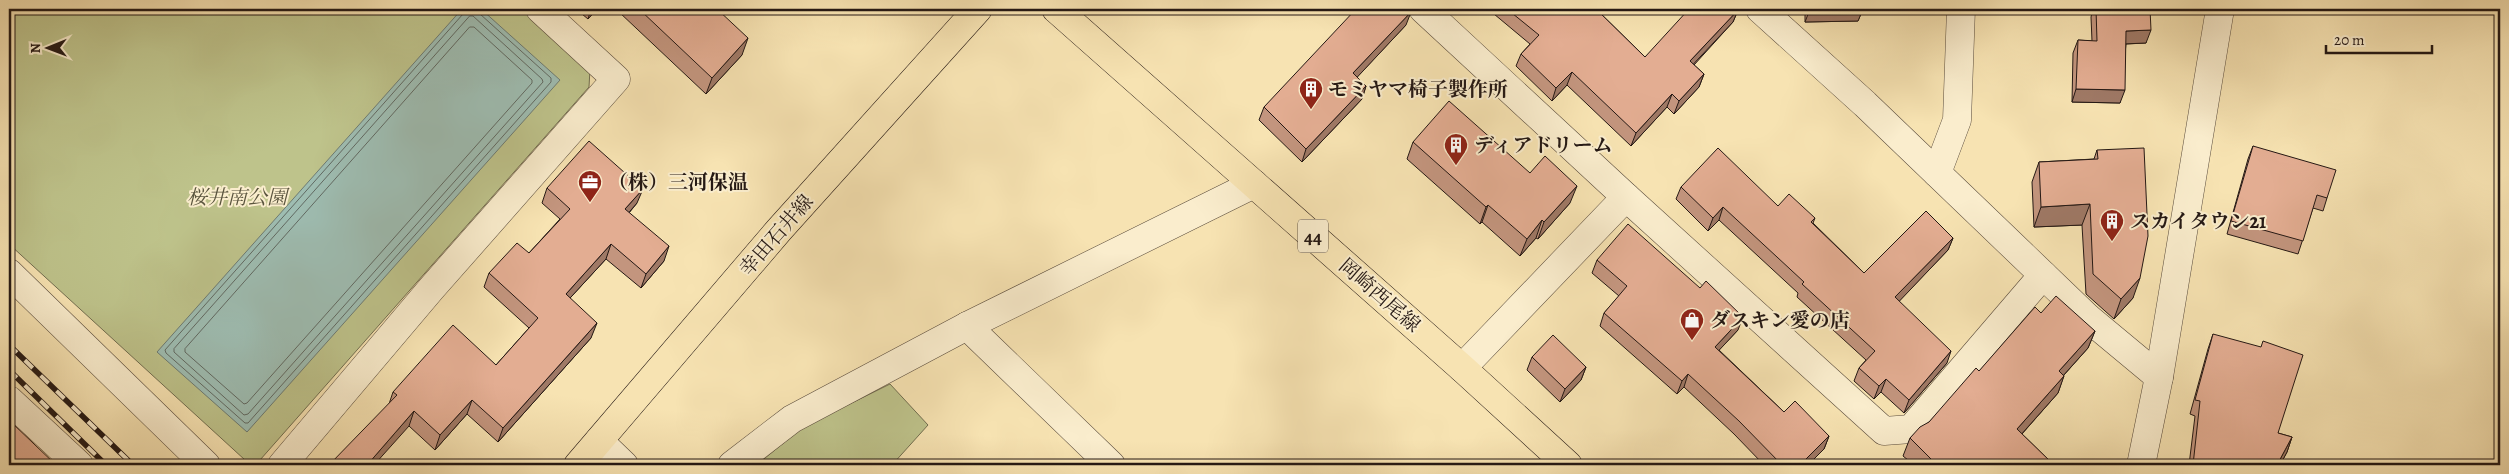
<svg xmlns="http://www.w3.org/2000/svg" width="2509" height="474" font-family="Alegreya,'Noto Serif JP',serif">
  <style>
    .green { fill: #bec38b; stroke: #716e50 }
    .water { fill: #9ebdb2; stroke: #6d7b73 }
    .lines { fill: none; stroke-linecap: round; stroke-linejoin: round }
    .shore { stroke: #616a63; stroke-width: 1 }
    .minor-casing { stroke: #594b3c; stroke-width: 29 }
    .major-casing { stroke: #241814; stroke-width: 29 }
    .minor { stroke: #faedcd; stroke-width: 28 }
    .major { stroke: #f7e3b2; stroke-width: 28 }
    .rail-casing { stroke: #241814; stroke-width: 5.5 }
    .rail { stroke: #faedcd; stroke-width: 4; stroke-dasharray: 11; stroke-linecap: butt }
    .wall { fill: #c3957e; stroke: #241814 }
    .shaded-wall { fill: #9f7966; stroke: #241814 }
    .building { fill: #e3ad92; stroke: #241814 }
    .labels { text-anchor: middle; stroke-width: 4; stroke-linejoin: round; paint-order: stroke }
    .shield { fill: #faedcd; stroke: #64584c; stroke-width: 1 }
    .shield-label { font-size: 19px; font-weight: bold; fill: #241814 }
    .poi-label { font-size: 20px; font-weight: bold; fill: #241814; stroke: #faedcd; text-anchor: start }
    .park-label { font-size: 20px; font-style: italic; fill: #5a543e; stroke: #faedcd }
    .street-label { font-size: 20px; fill: #241814; stroke: #faedcd }
  </style>
  <rect width="100%" height="100%" fill="#f7e3b2"/>
  <filter id="stains"><feTurbulence type="fractalNoise" baseFrequency=".004" numOctaves="4"/><feColorMatrix values="0 0 0 0 .2 0 0 0 0 .09 0 0 0 0 .02 0 0 0 .5 -.17"/></filter>
  <radialGradient id="worn" r=".72"><stop offset=".6" stop-color="#630" stop-opacity="0"/><stop offset="1" stop-color="#630" stop-opacity=".3"/></radialGradient>
  <g class="green">
    <polygon points="9,9 522,9 590,69 589,87 260,460 245,460 9,244"/>
    <polygon points="890,384 928,425 892,465 762,465 759,463 803,427"/>
  </g>
  <polygon class="water" points="462,9 481,9 560,80 247,432 157,352"/>
  <g class="lines">
    <g class="shore">
      <polyline points="465,9 463,14 165,350 166,353 245,423 248,423 551,82 551,78 480,14 478,9"/>
      <polygon points="470,16 473,16 542,79 543,82 248,414 244,415 174,352 174,349"/>
      <polygon points="470,27 474,27 532,80 532,83 247,403 244,404 185,352 185,349"/>
    </g>
    <g class="minor-casing">
      <g id="minor">
        <polyline points="1423,9 1626,197 1884,431 1911,429 2043,275"/>
        <polyline points="1760,9 1865,104 2088,318 2159,377"/>
        <polyline points="1937,173 1957,120 1961,9"/>
        <polyline points="9,273 206,465"/>
        <polyline points="967,326 1111,465"/>
        <polyline points="1462,368 1626,197"/>
        <polyline points="9,400 79,465"/>
        <polyline points="599,441 624,465"/>
        <polyline points="282,465 431,289 616,79 540,9"/>
        <polyline points="732,465 792,419 967,326 1254,184"/>
        <polyline points="2141,465 2159,377 2220,9"/>
      </g>
    </g>
    <g class="major-casing">
      <g id="major">
        <polyline points="1056,9 1462,368 1568,465"/>
        <polyline points="578,465 779,230 978,9"/>
      </g>
    </g>
    <use href="#minor" class="minor"/>
    <use href="#major" class="major"/>
    <g class="rail-casing">
      <g id="rail">
        <polyline points="9,345 133,465"/>
        <polyline points="9,370 106,465"/>
      </g>
    </g>
    <use href="#rail" class="rail"/>
  </g>
  <g class="wall">
    <polygon points="576,9 597,9 588,19"/>
    <polygon points="620,9 717,9 742,55 706,94 619,12"/>
    <polygon points="1488,9 1596,9 1645,57 1738,10 1733,22 1694,65 1704,74 1699,87 1674,114 1667,107 1631,146 1567,85 1552,101 1516,66 1521,54 1530,44"/>
    <polygon points="1805,9 1863,9 1858,21 1805,22"/>
    <polygon points="2093,9 2150,9 2146,43 2126,44 2120,103 2072,102 2073,53 2078,40 2092,41 2091,17"/>
    <polygon points="1406,25 1357,77 1366,86 1362,99 1302,162 1259,120 1264,107"/>
    <polygon points="1413,142 1530,173 1570,203 1538,239 1536,238 1520,256 1482,222 1480,224 1407,159"/>
    <polygon points="2253,146 2327,198 2323,211 2313,208 2298,254 2227,234 2248,159"/>
    <polygon points="2097,150 2133,298 2114,319 2086,294 2082,225 2034,227 2032,182 2039,162 2094,159"/>
    <polygon points="1681,187 1778,206 1815,218 1813,223 1864,273 1953,238 1948,250 1899,301 1947,363 1904,413 1881,392 1874,399 1854,381 1859,368 1866,360 1797,297 1798,293 1719,220 1708,231 1676,199"/>
    <polygon points="547,188 637,203 629,213 664,261 641,288 606,259 570,298 591,338 498,442 467,414 435,450 409,426 389,404 393,392 496,365 529,328 484,287 489,273 529,253 560,219 542,203"/>
    <polygon points="1597,260 1738,330 1719,350 1784,412 1829,436 1824,449 1808,465 1764,465 1734,434 1684,387 1677,394 1600,326 1604,313 1619,296 1592,273"/>
    <polygon points="2095,331 2088,348 2064,375 2058,393 2022,434 2054,465 1914,465 1903,456 1910,438 1929,422 1979,371"/>
    <polygon points="2213,334 2278,433 2292,437 2287,452 2280,465 2189,465 2195,416 2190,414 2208,349"/>
    <polygon points="1532,357 1586,367 1581,380 1560,402 1527,370"/>
  </g>
  <g class="shaded-wall">
    <polygon points="591,9 597,9 588,19"/>
    <polygon points="1810,9 1863,9 1858,21 1805,22"/>
    <polygon points="1738,10 1733,22 1685,73 1690,61"/>
    <polygon points="1411,12 1406,25 1349,86 1353,73"/>
    <polygon points="2151,30 2146,43 2122,44 2126,31"/>
    <polygon points="748,38 742,55 706,94 712,78"/>
    <polygon points="1572,72 1567,85 1552,101 1556,88"/>
    <polygon points="1704,74 1699,87 1674,114 1679,101"/>
    <polygon points="1366,86 1362,99 1302,162 1306,149"/>
    <polygon points="2076,89 2125,90 2120,103 2072,102"/>
    <polygon points="1672,94 1667,107 1631,146 1636,133"/>
    <polygon points="1577,186 1570,203 1538,239 1544,222"/>
    <polygon points="643,189 637,203 619,224 625,209"/>
    <polygon points="2090,204 2082,225 2034,227 2041,207"/>
    <polygon points="1488,205 1482,222 1480,224 1486,207"/>
    <polygon points="1723,207 1719,220 1708,231 1713,218"/>
    <polygon points="1542,220 1536,238 1520,256 1527,239"/>
    <polygon points="1953,238 1948,250 1891,310 1895,297"/>
    <polygon points="611,244 606,259 560,309 566,294"/>
    <polygon points="669,246 664,261 641,288 646,274"/>
    <polygon points="2140,278 2133,298 2114,319 2121,299"/>
    <polygon points="1743,317 1738,330 1710,360 1715,347"/>
    <polygon points="597,323 591,338 498,442 503,428"/>
    <polygon points="2095,331 2088,348 2052,388 2059,371"/>
    <polygon points="1951,351 1947,363 1904,413 1909,400"/>
    <polygon points="1586,367 1581,380 1560,402 1565,389"/>
    <polygon points="1688,374 1684,387 1677,394 1682,381"/>
    <polygon points="2064,376 2058,393 2011,446 2017,429"/>
    <polygon points="1886,379 1881,392 1874,399 1879,386"/>
    <polygon points="472,400 467,414 435,450 440,435"/>
    <polygon points="414,411 409,426 374,465 367,465"/>
    <polygon points="1829,436 1824,449 1808,465 1800,465"/>
    <polygon points="2292,437 2287,452 2280,465 2277,465"/>
  </g>
  <g class="building">
    <polygon points="639,9 717,9 748,38 712,78"/>
    <polygon points="1356,9 1408,9 1411,12 1353,73 1366,86 1306,149 1264,107"/>
    <polygon points="1507,9 1596,9 1645,57 1689,9 1737,9 1738,10 1690,61 1704,74 1679,101 1672,94 1636,133 1572,72 1556,88 1521,54 1539,35"/>
    <polygon points="2096,9 2150,9 2151,30 2126,31 2125,90 2076,89 2078,40 2097,41"/>
    <polygon points="1449,101 1530,173 1545,156 1577,186 1544,222 1542,220 1527,239 1488,205 1486,207 1413,142"/>
    <polygon points="589,141 643,189 625,209 669,246 646,274 611,244 566,294 597,323 503,428 472,400 440,435 414,411 368,464 369,465 329,465 397,395 393,392 453,325 496,365 538,318 489,273 517,243 529,253 570,209 547,188"/>
    <polygon points="2253,146 2336,170 2327,198 2317,195 2303,241 2231,221"/>
    <polygon points="1718,148 1778,206 1789,194 1815,218 1811,222 1864,273 1926,211 1953,238 1895,297 1951,351 1909,400 1886,379 1879,386 1859,368 1875,351 1802,284 1804,282 1723,207 1713,218 1681,187"/>
    <polygon points="2144,148 2148,236 2140,278 2121,299 2093,274 2090,204 2041,207 2039,162 2098,159 2097,150"/>
    <polygon points="1628,224 1700,288 1706,281 1743,317 1715,347 1784,412 1795,401 1829,436 1800,465 1782,465 1739,421 1688,374 1682,381 1604,313 1627,286 1597,260"/>
    <polygon points="2056,296 2095,331 2059,371 2064,376 2017,429 2054,465 1925,465 1931,459 1910,438 1920,427 1929,422 1976,368 1979,371 2035,307 2041,313"/>
    <polygon points="2213,334 2261,347 2263,341 2303,355 2278,433 2292,437 2277,465 2193,465 2200,401 2195,400"/>
    <polygon points="1553,335 1586,367 1565,389 1532,357"/>
    <polygon points="11,422 56,465 9,465 9,425"/>
  </g>
  <defs>
    <g id="building-pin" transform="scale(1.25)"><path d="M0 17L-7.5 6A9.5 9.5 0 1 1 7.5 6Z" fill="#8f2418" stroke="#faedcd"/><path d="M-4-6H4V6H1V3H-1V6H-4ZM-2.5-4.3h1.7v1.8h-1.7ZM.8-4.3h1.7v1.8H.8ZM-2.5-1h1.7V.8h-1.7ZM.8-1h1.7V.8H.8Z" fill="#fff"/></g>
    <g id="office-pin" transform="scale(1.25)"><path d="M0 17L-7.5 6A9.5 9.5 0 1 1 7.5 6Z" fill="#8f2418" stroke="#faedcd"/><path d="M-6-3h4V-5.5h4V-3h4V5H-6ZM-1-4.5V-3h2v-1.5ZM-6 0V1H6V0Z" fill="#fff"/></g>
    <g id="shop-pin" transform="scale(1.25)"><path d="M0 17L-7.5 6A9.5 9.5 0 1 1 7.5 6Z" fill="#8f2418" stroke="#faedcd"/><path d="M-5-2.5h2.3a2.7 3.5 0 0 1 5.4 0H5L5.5 6h-11ZM-1.5-2.5h3a1.5 2.3 0 0 0-3 0Z" fill="#fff"/></g>
  </defs>
  <g fill-rule="evenodd">
    <use href="#building-pin" x="1311" y="89"/>
    <use href="#building-pin" x="1456" y="145"/>
    <use href="#office-pin" x="590" y="182"/>
    <use href="#building-pin" x="2112" y="221"/>
    <use href="#shop-pin" x="1692" y="320"/>
  </g>
  <g class="labels">
    <rect class="shield" x="1298" y="219.5" width="30" height="33" rx="4"/>
    <g class="shield-label">
      <text x="1313" y="243">44</text>
    </g>
    <g class="poi-label">
      <text x="1328" y="96">モミヤマ椅子製作所</text>
      <text x="1474" y="152">ディアドリーム</text>
      <text x="608" y="189">（株）三河保温</text>
      <text x="2130" y="228">スカイタウン21</text>
      <text x="1710" y="327">ダスキン愛の店</text>
    </g>
    <g class="park-label">
      <text x="237" y="204">桜井南公園</text>
    </g>
    <g class="street-label">
      <text transform="translate(776 235) rotate(-49)" y="7">幸田石井線</text>
      <text transform="translate(1380 295) rotate(41)" y="7">岡崎西尾線</text>
    </g>
  </g>
  <rect width="2509" height="474" fill="none" stroke="#f7e3b2" stroke-width="30"/>
  <rect x="10" y="10" width="2489" height="454" fill="none" stroke="#241814" stroke-width="2.5"/>
  <rect x="15" y="15" width="2479" height="444" fill="none" stroke="#241814"/>
  <g transform="translate(48 48) rotate(269)" stroke="#faedcd" stroke-width="4" paint-order="stroke">
  <path d="M0-4L9 19L0 12L-9 19Z" fill="#241814"/>
  <text y="-8" font-size="14" font-weight="bold" text-anchor="middle" fill="#241814">N</text>
  </g>
  <path d="M2326 45v8h106v-8" fill="none" stroke="#241814" stroke-width="2.5"/>
  <text x="2334" y="45" font-size="15" fill="#241814" stroke="#faedcd" stroke-width="4" paint-order="stroke">20 m</text>
  <rect width="100%" height="100%" filter="url(#stains)"/>
  <rect width="100%" height="100%" fill="url(#worn)"/>
</svg>
